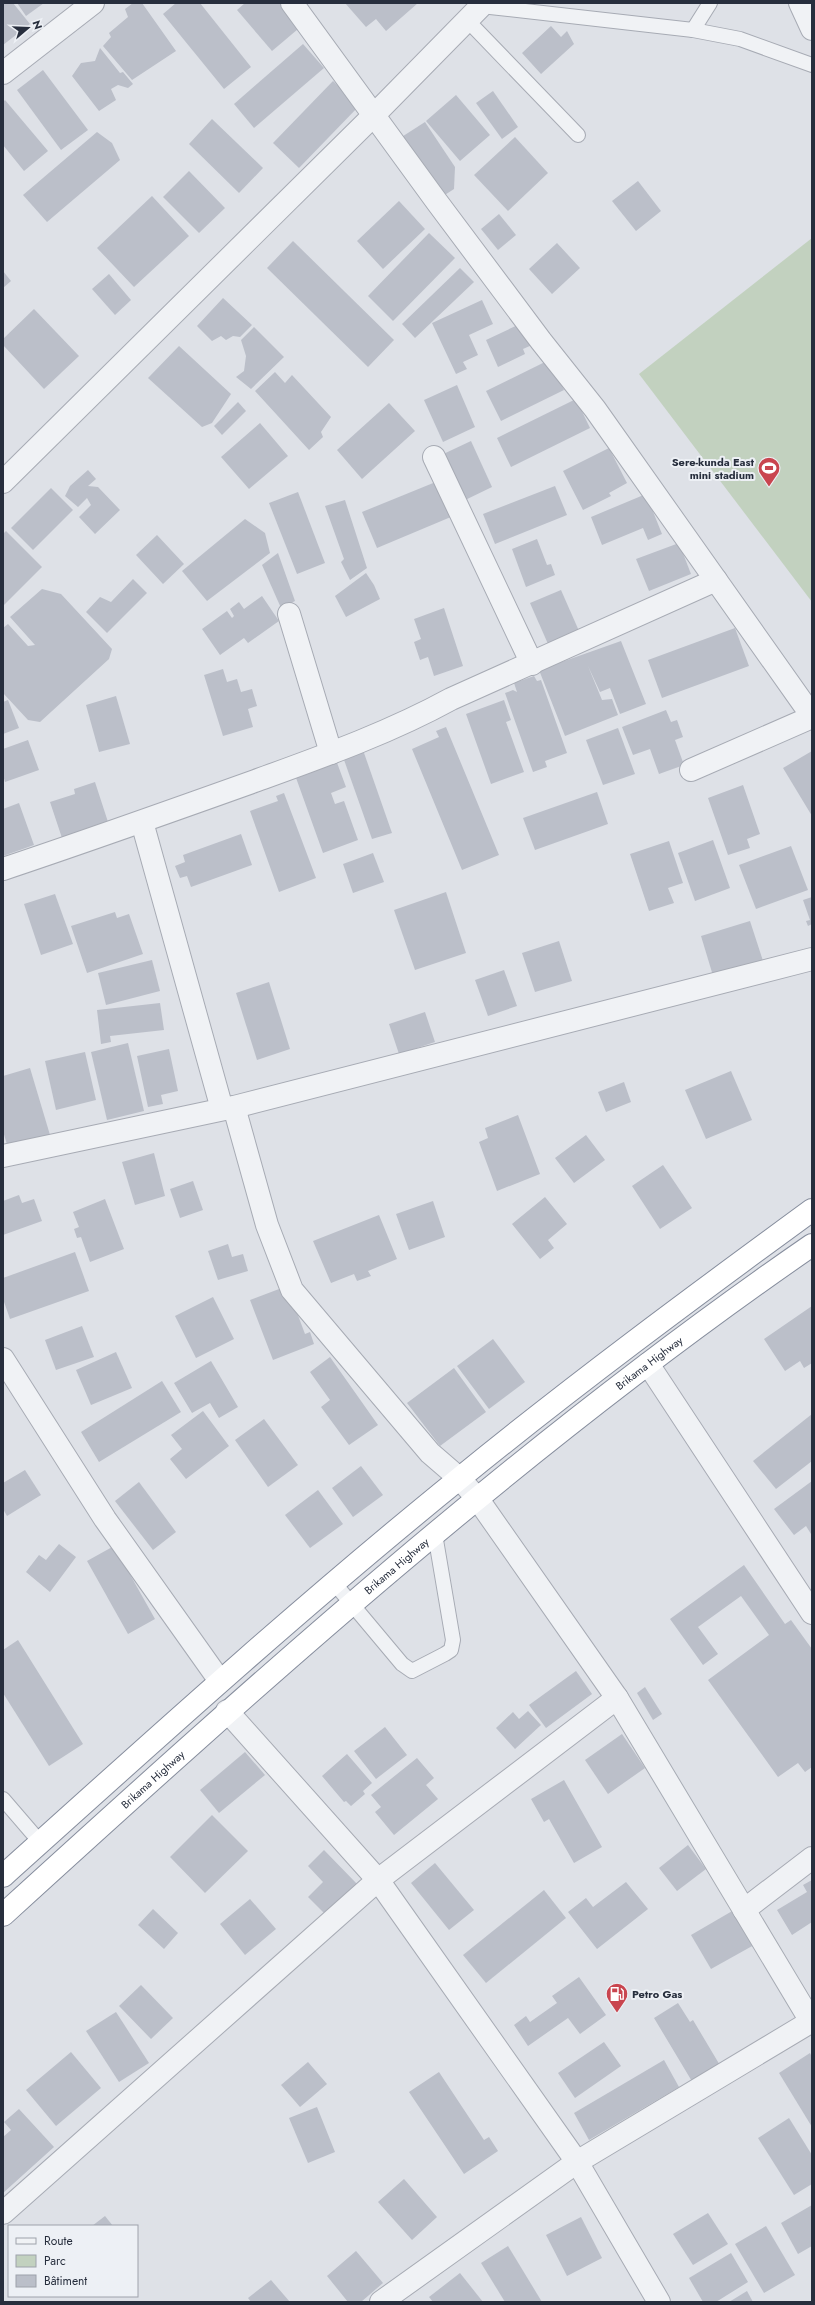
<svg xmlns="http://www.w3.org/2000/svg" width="815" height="2305" font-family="Jost,sans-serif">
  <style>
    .green { fill: #c2d1bf }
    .building { fill: #bbbfc9 }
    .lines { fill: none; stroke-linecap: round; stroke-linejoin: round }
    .service-casing { stroke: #a7abb4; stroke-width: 16 }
    .minor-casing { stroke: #a7abb4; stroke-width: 24 }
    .tertiary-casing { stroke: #a7abb4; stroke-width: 24 }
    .trunk-casing { stroke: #868d9d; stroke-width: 24 }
    .service { stroke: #f0f2f5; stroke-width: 14 }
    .minor { stroke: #f0f2f5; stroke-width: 22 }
    .tertiary { stroke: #f0f2f5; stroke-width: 22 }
    .trunk { stroke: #fff; stroke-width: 22 }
    .labels { text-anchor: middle; stroke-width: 4; stroke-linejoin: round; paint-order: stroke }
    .poi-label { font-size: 11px; font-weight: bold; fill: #272e3d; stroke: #edf0f5; text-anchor: end }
    .street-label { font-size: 11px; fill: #272e3d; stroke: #edf0f5 }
  </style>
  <rect width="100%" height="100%" fill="#dee1e7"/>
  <polygon class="green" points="812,238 812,602 639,374"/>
  <g class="building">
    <polygon points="3,3 13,3 30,24 3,45"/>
    <polygon points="17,3 44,3 26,16"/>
    <polygon points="133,3 142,3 176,51 132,80 103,46 111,37 109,33 128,17 125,9"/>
    <polygon points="176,3 200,3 251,67 224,89 163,14"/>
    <polygon points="245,3 287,3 304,24 272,51 237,10"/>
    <polygon points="345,3 418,3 386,31 376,19 366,27"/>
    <polygon points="551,26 561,37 567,31 574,44 541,74 522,53"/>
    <polygon points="303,44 324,68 254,128 234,104"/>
    <polygon points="100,48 120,73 123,72 133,84 128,88 118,85 111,89 116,100 99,111 72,76 81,63 95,61"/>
    <polygon points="43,70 88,130 61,150 17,90"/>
    <polygon points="333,81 359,106 299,168 273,143"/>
    <polygon points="493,91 518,127 502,139 476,103"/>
    <polygon points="456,95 490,135 460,161 426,121"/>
    <polygon points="5,100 48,151 24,171 3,145 3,102"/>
    <polygon points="212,119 263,168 239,193 189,144"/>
    <polygon points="425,122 455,167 454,189 437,200 397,140"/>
    <polygon points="97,132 112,143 120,160 47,222 23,195"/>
    <polygon points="515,137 548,173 508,211 474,175"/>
    <polygon points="189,171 225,208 199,233 163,197"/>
    <polygon points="638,181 661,211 636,231 612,201"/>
    <polygon points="152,196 189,236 134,287 97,248"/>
    <polygon points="399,201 425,229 383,269 357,241"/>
    <polygon points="499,214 516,235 498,250 481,229"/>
    <polygon points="429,233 455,258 393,321 368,296"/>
    <polygon points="293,241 394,340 368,367 267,268"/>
    <polygon points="557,243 580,268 552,294 529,269"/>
    <polygon points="460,268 474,282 415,338 402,324"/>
    <polygon points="3,271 11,281 3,288"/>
    <polygon points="109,274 131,300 115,315 92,289"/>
    <polygon points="223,298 252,325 240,337 233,336 226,340 221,336 212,341 197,326"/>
    <polygon points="482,300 493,324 469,335 478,355 463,362 467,369 456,374 432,323"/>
    <polygon points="34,309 79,356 44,389 3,345 3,339"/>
    <polygon points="522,323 532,345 523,349 525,354 498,367 486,340"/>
    <polygon points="254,327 284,357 251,389 236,377 244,371 246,356 241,340"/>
    <polygon points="179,346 231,394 212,423 202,427 148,378"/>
    <polygon points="549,360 564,390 501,421 486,391"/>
    <polygon points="275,372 285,383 292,375 331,417 321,432 323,437 309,450 255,391"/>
    <polygon points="457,385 475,427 443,442 424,400"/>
    <polygon points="576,399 590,428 511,467 497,438"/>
    <polygon points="238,402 246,411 222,435 214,426"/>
    <polygon points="389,403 415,431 362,479 337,450"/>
    <polygon points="260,423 288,456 249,489 221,457"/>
    <polygon points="471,441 492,487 459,503 437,457"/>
    <polygon points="609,448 627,483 609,493 611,496 583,510 563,471"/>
    <polygon points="88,470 96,479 88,486 98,487 120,510 95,534 79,517 91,505 87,498 78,507 65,496 70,486"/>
    <polygon points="443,479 458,514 377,548 362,512"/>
    <polygon points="555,486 567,515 495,544 483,514"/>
    <polygon points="51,488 73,510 33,550 11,528"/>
    <polygon points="298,492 325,563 297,574 269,503"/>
    <polygon points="646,494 662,534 648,540 643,528 602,545 591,517"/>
    <polygon points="345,500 367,568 350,580 341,562 344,559 325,506"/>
    <polygon points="245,519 265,533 270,553 207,601 182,571"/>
    <polygon points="6,531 42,567 3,606 3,534"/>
    <polygon points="157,535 184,564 163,584 136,555"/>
    <polygon points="537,539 547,565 551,564 555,575 526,587 512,549"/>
    <polygon points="679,543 691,574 649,591 636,559"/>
    <polygon points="278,553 295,601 281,608 262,565"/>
    <polygon points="366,573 374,585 380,599 346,617 335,596"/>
    <polygon points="133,579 147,593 107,633 86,612 100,597 111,602"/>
    <polygon points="42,589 61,594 112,649 109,659 40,722 28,720 3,693 3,628 8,624 28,646 35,645 10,617"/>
    <polygon points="561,590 579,631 548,644 530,603"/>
    <polygon points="262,596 279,621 248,643 244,638 220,655 202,629 227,611 232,618 234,616 230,609 239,602 244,609"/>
    <polygon points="444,608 463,666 434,676 428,657 420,660 414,642 421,639 414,619"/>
    <polygon points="735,628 749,666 662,698 648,660"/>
    <polygon points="621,641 646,704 620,714 610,688 600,692 588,666 602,700 612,699 618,715 565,736 539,670"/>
    <polygon points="223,669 227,682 237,679 241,692 252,689 257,706 248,709 253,727 223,736 204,675"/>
    <polygon points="534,676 537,681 541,680 567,753 545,761 547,767 533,772 505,693 513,690 517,692 514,683"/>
    <polygon points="116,696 130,744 99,752 86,705"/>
    <polygon points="8,700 19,728 3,734 3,702"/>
    <polygon points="504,700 511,720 506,722 524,772 491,784 466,714"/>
    <polygon points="666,710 671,722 677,720 683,737 675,740 684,765 659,774 650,749 633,755 622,727"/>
    <polygon points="446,727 499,855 462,870 412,749 439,737 436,731"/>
    <polygon points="618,728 635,774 603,785 586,740"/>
    <polygon points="28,740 39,770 5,782 3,775 3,749"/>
    <polygon points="363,750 392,833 372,839 343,757"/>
    <polygon points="812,751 812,816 783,768"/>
    <polygon points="336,760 346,787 331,793 335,804 344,801 358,840 323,853 295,775"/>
    <polygon points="95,782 108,822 62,838 50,802 75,794 74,789"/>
    <polygon points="743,785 760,834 747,839 750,848 728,855 708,798"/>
    <polygon points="597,792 608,824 535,850 523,818"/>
    <polygon points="284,793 316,878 279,892 250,811 278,801 276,796"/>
    <polygon points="19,803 34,845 3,856 3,809"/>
    <polygon points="241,834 252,865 191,887 187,876 180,878 175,866 185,862 183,855"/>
    <polygon points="713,840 730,888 695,901 678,853"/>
    <polygon points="669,841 683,883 668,888 674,903 649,911 630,854"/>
    <polygon points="791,846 808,890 756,909 739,865"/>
    <polygon points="373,853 384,882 353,893 343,864"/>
    <polygon points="446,892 466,953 415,970 394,910"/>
    <polygon points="55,894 73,944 41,955 24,904"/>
    <polygon points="812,897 812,924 808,926 806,921 810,920 803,900"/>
    <polygon points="115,912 117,918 129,914 143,954 87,973 71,926"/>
    <polygon points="750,921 764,964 714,979 701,936"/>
    <polygon points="559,941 572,981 535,992 522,953"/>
    <polygon points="152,960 160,991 106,1005 98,973"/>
    <polygon points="504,970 517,1006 488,1016 475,980"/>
    <polygon points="269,982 290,1049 257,1060 236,993"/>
    <polygon points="160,1003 164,1030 110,1036 111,1042 101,1044 97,1010"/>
    <polygon points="425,1012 435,1042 399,1054 389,1024"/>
    <polygon points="128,1043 144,1111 107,1120 91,1052"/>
    <polygon points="169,1049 178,1091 161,1095 163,1104 148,1107 137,1056"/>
    <polygon points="85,1052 96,1100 56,1110 45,1061"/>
    <polygon points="30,1068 50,1135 8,1148 3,1131 3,1076"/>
    <polygon points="731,1071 752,1120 706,1139 685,1090"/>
    <polygon points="624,1082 631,1102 606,1112 598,1092"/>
    <polygon points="518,1115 540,1174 497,1191 479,1142 488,1138 485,1128"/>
    <polygon points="586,1135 605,1160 574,1183 555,1158"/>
    <polygon points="154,1153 165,1196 135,1205 122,1162"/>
    <polygon points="663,1165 692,1208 660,1229 632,1186"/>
    <polygon points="193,1181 203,1210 180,1218 170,1189"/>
    <polygon points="19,1195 22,1203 34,1199 42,1221 3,1235 3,1201"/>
    <polygon points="545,1197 567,1224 548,1240 554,1248 540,1259 512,1224"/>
    <polygon points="105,1199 124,1249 90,1262 81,1237 77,1238 74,1229 79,1227 73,1212"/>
    <polygon points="433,1201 445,1237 409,1250 396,1214"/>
    <polygon points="379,1215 397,1259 368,1271 371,1276 357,1281 354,1274 331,1283 313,1241"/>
    <polygon points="228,1244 232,1257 243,1254 248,1271 218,1280 208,1251"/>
    <polygon points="75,1252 89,1291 10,1319 3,1299 3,1278"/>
    <polygon points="287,1286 305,1334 310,1332 314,1344 273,1360 250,1300"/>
    <polygon points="213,1297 234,1339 196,1358 175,1316"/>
    <polygon points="812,1306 812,1363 804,1368 800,1361 785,1371 764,1339"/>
    <polygon points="82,1326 94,1357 56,1370 45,1340"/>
    <polygon points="493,1339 525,1382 489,1409 457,1366"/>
    <polygon points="116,1352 132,1388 91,1405 76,1370"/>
    <polygon points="330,1357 378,1425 349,1445 321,1407 330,1400 310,1372"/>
    <polygon points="211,1361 238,1407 219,1418 210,1403 192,1413 174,1383"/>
    <polygon points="454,1368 486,1412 440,1446 407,1403"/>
    <polygon points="162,1381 181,1412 99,1462 81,1432"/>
    <polygon points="203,1411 229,1446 186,1479 170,1459 182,1449 171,1435"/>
    <polygon points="812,1414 812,1461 776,1489 753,1461"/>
    <polygon points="264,1419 298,1465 268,1487 235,1440"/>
    <polygon points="361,1466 383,1495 353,1517 332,1488"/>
    <polygon points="25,1470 41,1495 7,1516 3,1509 3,1483"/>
    <polygon points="812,1481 812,1533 811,1534 806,1526 794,1535 774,1509"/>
    <polygon points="139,1482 176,1532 153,1550 115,1501"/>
    <polygon points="318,1490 343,1524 310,1548 285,1515"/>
    <polygon points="59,1544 76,1557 50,1592 26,1572 39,1555 46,1560"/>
    <polygon points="114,1546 155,1619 128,1634 87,1561"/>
    <polygon points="744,1565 785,1624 791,1620 812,1649 812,1767 805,1772 798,1763 778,1777 708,1680 769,1635 741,1596 698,1627 718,1654 703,1665 670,1619"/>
    <polygon points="18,1640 83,1744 49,1766 3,1693 3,1650"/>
    <polygon points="576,1671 592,1694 546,1728 529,1705"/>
    <polygon points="645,1687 662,1714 653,1720 637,1693"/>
    <polygon points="528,1711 541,1725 515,1749 496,1728 513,1712 519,1719"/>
    <polygon points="385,1727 407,1755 376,1779 354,1751"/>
    <polygon points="622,1734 645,1768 608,1794 585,1760"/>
    <polygon points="245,1752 265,1775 219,1813 200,1790"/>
    <polygon points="347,1754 372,1783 363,1791 365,1794 351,1806 346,1801 344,1802 322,1776"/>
    <polygon points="417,1758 434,1778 426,1785 438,1799 394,1835 375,1812 381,1807 371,1795"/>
    <polygon points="564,1780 602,1847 574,1863 549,1819 544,1822 531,1799"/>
    <polygon points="212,1815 248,1851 205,1893 170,1857"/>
    <polygon points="688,1845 706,1869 677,1891 659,1868"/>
    <polygon points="324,1850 357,1884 325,1914 308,1897 323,1882 308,1866"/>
    <polygon points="435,1863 474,1910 449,1930 411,1883"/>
    <polygon points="812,1880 812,1922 792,1935 777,1910 807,1892 803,1885"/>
    <polygon points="626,1882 648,1909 597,1949 568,1912 586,1898 593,1907"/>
    <polygon points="544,1890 566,1918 486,1983 463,1955"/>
    <polygon points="250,1899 276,1929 245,1955 220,1924"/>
    <polygon points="153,1909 178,1933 164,1949 138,1925"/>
    <polygon points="734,1910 754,1945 711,1969 691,1935"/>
    <polygon points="579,1977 606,2015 580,2034 568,2018 528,2046 514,2025 526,2016 530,2022 557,2003 552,1996"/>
    <polygon points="141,1985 173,2018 151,2039 119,2006"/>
    <polygon points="678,2003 690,2022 693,2020 721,2067 693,2083 654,2018"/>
    <polygon points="116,2012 149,2063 119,2082 86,2031"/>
    <polygon points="604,2042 621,2066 575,2098 558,2073"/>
    <polygon points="71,2052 101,2088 56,2126 26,2090"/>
    <polygon points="810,2053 812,2057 812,2127 779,2073"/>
    <polygon points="664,2060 679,2087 589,2140 574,2113"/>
    <polygon points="308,2062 327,2084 300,2107 281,2085"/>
    <polygon points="439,2072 484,2140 489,2137 498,2151 464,2174 409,2092"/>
    <polygon points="317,2107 335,2152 308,2163 289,2118"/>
    <polygon points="19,2109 54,2147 3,2193 3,2137 11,2130 4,2122"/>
    <polygon points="789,2118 812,2155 812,2184 794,2195 758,2138"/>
    <polygon points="404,2179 437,2217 412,2240 378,2202"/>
    <polygon points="812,2205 812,2246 798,2254 781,2223"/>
    <polygon points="708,2213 728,2244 693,2265 673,2234"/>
    <polygon points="105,2216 113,2226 92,2226"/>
    <polygon points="581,2217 602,2258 567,2276 546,2235"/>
    <polygon points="766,2226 795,2275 764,2293 735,2244"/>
    <polygon points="508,2246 542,2302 505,2302 481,2263"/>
    <polygon points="356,2251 383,2283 361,2302 348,2302 327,2276"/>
    <polygon points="731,2253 748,2282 716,2302 703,2302 689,2278"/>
    <polygon points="460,2273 483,2302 433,2302 429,2297"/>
    <polygon points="271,2280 290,2302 251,2302 248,2298"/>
    <polygon points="747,2291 753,2302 729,2302"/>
  </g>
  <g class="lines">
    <g class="service-casing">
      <g id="service">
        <polyline points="481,6 693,30 740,39 812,65"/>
        <polyline points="467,20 578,135"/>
        <polyline points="693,30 710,3"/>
        <polyline points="335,1584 402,1664 412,1671 445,1654 451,1650 453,1640 435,1534"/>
        <polyline points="3,1799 40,1842"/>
      </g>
    </g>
    <g class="minor-casing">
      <g id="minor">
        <polyline points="292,3 437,202 541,341 595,409 812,716"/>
        <polyline points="800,3 812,29"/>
        <polyline points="3,73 93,3"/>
        <polyline points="434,457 532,664"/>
        <polyline points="289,614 331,753"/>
        <polyline points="691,770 812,717"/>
        <polyline points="142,822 222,1109"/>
        <path d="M3 869C87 841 171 811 255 781 321 757 389 733 451 699L716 580"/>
        <polyline points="234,1107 267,1225 292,1290 430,1453 459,1478 477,1498 617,1698 812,2023"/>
        <polyline points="3,1359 105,1519 220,1681"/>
        <polyline points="648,1364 812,1613"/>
        <polyline points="227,1711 378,1880 577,2162 659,2302"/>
        <polyline points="744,1910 812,1858"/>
        <polyline points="3,2213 378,1880 617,1698"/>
        <polyline points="381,2302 577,2162 812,2021"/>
      </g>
    </g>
    <g class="tertiary-casing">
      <g id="tertiary">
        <polyline points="3,482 373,116 484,3"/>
        <polyline points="3,1156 234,1107 812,959"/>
      </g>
    </g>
    <g class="trunk-casing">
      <g id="trunk">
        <path d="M3 1876C153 1741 303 1605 460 1478 574 1385 693 1297 812 1210"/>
        <path id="s1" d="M3 1915C262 1679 523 1444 812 1245"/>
      </g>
    </g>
    <use href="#service" class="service"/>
    <use href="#minor" class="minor"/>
    <use href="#tertiary" class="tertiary"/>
    <use href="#trunk" class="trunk"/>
  </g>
  <defs>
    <g id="stadium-pin" transform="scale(1.15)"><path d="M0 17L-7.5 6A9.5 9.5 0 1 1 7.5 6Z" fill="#c9454f" stroke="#edf0f5"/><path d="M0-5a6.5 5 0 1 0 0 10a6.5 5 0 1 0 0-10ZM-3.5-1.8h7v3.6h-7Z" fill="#fff"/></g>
    <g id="fuel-pin" transform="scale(1.15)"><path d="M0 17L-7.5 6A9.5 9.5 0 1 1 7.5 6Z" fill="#c9454f" stroke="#edf0f5"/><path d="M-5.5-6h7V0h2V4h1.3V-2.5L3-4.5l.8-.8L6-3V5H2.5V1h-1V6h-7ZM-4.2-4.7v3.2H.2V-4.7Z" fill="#fff"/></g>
  </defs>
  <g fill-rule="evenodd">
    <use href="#stadium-pin" x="769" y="468"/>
    <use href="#fuel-pin" x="617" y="1994"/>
  </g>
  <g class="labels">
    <g class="poi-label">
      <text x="754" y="466">Sere-kunda East<tspan x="754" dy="13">mini stadium</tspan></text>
      <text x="632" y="1998" text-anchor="start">Petro Gas</text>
    </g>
    <g class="street-label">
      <text dy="4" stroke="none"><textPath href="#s1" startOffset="850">Brikama Highway</textPath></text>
      <text dy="4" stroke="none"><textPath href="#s1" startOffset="526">Brikama Highway</textPath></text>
      <text dy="4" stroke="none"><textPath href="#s1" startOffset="202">Brikama Highway</textPath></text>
    </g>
  </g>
  <rect width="815" height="2305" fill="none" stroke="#272e3d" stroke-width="8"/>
  <rect x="8" y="2225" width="130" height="72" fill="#edf0f5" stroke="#9ea2ab"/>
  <rect x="16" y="2238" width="20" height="6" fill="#f0f2f5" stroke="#9ea2ab"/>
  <text x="44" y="2245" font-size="12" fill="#272e3d">Route</text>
  <rect x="16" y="2255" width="20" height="12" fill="#c2d1bf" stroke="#9ea2ab"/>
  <text x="44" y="2265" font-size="12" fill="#272e3d">Parc</text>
  <rect x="16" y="2275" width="20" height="12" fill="#bbbfc9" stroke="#9ea2ab"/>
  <text x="44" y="2285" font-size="12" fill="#272e3d">Bâtiment</text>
  <g transform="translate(28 28) rotate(71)" stroke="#edf0f5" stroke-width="3" paint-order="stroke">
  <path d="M0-3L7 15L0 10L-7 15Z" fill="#272e3d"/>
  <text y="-6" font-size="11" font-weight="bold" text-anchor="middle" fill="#272e3d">N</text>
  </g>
</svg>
